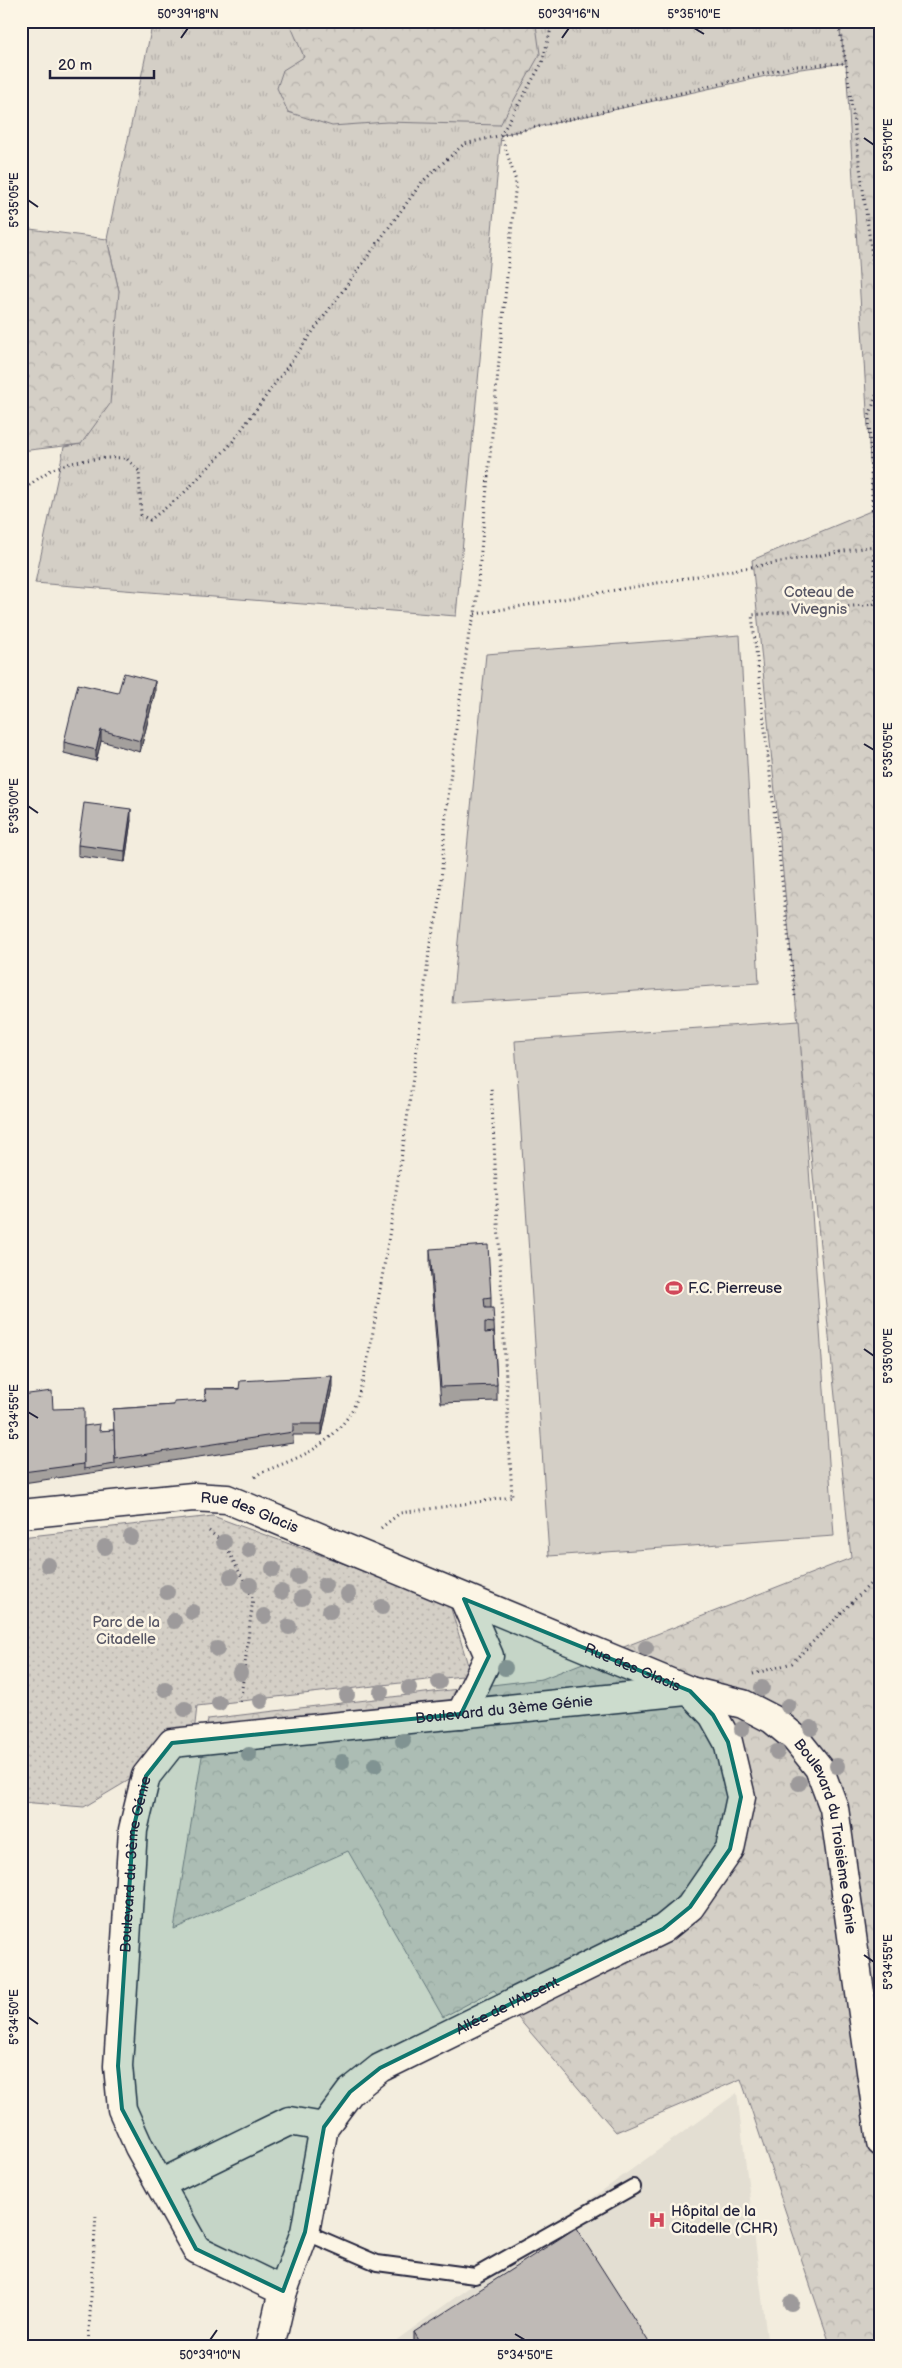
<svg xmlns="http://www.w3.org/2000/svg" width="902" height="2368" font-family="'Balsamiq Sans',sans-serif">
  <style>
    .built { fill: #e3ded2 }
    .grass { fill: url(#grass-tufts); stroke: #7b7880 }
    .forest { fill: url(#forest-crowns); stroke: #7b7880 }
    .park { fill: url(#park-dots); stroke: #7b7880 }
    .pitch { fill: #d4cfc6; stroke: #7b7880 }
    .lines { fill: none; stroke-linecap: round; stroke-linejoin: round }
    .service-casing { stroke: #22223b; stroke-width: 18 }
    .minor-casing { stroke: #22223b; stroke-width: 31 }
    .path { stroke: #22223b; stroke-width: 3; stroke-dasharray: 1 4; stroke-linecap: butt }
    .service { stroke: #fcf5e5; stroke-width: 14 }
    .minor { stroke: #fcf5e5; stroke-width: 28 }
    .tree { fill: #9d9a9b }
    .wall { fill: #a4a09d; stroke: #22223b }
    .shaded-wall { fill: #86827f; stroke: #22223b }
    .building { fill: #bfbab6; stroke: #22223b }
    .marked { fill: #0f766e; fill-opacity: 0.2; stroke: #0f766e; stroke-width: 4; stroke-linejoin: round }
    .ticks { fill: none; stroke: #22223b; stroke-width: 2 }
    .labels { text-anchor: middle; stroke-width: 5; stroke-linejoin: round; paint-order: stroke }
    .park-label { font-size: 15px; fill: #575665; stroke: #fcf5e5 }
    .poi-label { font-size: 15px; fill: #22223b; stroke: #fcf5e5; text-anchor: start }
    .street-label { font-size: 15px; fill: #22223b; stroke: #fcf5e5 }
    .neatline { fill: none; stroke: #22223b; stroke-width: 2 }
    .ticks-label { font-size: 12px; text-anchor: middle; fill: #22223b }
  </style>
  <defs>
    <pattern id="grass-tufts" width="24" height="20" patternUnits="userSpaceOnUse" patternTransform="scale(1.25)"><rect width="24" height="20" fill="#d4cfc6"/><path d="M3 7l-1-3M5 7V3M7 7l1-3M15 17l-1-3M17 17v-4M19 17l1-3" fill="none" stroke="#b6b1ab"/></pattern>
    <pattern id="forest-crowns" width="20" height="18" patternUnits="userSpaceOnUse" patternTransform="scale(1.25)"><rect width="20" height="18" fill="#d4cfc6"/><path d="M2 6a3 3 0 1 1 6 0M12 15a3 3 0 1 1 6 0" fill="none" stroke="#b6b1ab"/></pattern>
    <pattern id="park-dots" width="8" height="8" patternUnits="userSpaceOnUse" patternTransform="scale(1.25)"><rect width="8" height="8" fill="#d4cfc6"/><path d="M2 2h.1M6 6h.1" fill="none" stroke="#b6b1ab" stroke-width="1.8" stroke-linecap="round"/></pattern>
  </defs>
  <rect width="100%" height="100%" fill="#f3edde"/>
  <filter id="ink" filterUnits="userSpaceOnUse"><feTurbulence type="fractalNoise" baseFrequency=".02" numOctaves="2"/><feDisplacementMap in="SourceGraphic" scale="10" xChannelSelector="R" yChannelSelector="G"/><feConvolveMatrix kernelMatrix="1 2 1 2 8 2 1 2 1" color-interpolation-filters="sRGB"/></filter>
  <g filter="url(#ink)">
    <polygon class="built" points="737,2093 768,2347 387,2347"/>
    <polygon class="grass" points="153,21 838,21 846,63 793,70 501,135 456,616 35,583 64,447 81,444 119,291 107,239"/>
    <g class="forest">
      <polygon points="292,21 538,21 536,25 540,54 500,125 387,122 332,126 288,112 277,88 283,70 304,57 290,24"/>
      <polygon points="838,21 881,21 881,2347 831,2347 741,2079 616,2132 494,1990 443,2017 348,1851 174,1929 208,1719 542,1679 851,1558 752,560 873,510 846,63"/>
      <polygon points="30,229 107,239 119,291 110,404 81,444 21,451 21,392 29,377 21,365 21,233"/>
    </g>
    <polygon class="park" points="213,1516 449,1602 471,1675 197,1706 193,1742 84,1807 21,1802 21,1537"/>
    <g class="pitch">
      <polygon points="740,635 759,983 452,1003 486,654"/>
      <polygon points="799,1021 834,1536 549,1556 515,1041"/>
    </g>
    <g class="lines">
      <g class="service-casing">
        <polyline id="service" points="305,2232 377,2263 475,2276 633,2187"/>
      </g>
      <g class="minor-casing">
        <g id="minor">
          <path id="s1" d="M21 1514 193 1497 227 1499 690 1691 743 1704 772 1719 795 1738 819 1768 834 1808 881 2142"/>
          <polyline points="461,1714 489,1656 464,1599"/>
          <polyline points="160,2184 289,2121 324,2127"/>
          <path id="s2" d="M283 2291 196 2249 139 2147 122 2109 118 2066 133 1830 146 1776 172 1743 686 1691"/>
          <path id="s3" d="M270 2347 283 2291 305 2232 324 2127 350 2092 380 2068 663 1929 690 1907 730 1849 741 1797 728 1742 713 1715 690 1691"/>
        </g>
      </g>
      <g class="path">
        <polyline points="838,21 846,63 881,323"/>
        <polyline points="872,248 881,263"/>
        <polyline points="881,381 869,417 876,604 881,630"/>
        <path d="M21 487 24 489C33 483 43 474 53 469 75 460 102 457 126 458L139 471 141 515 150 520 182 495 231 444 422 182 464 144 796 66 846 63"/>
        <polyline points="475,614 874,546"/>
        <polyline points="795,996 752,615 876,604"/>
        <path d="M255 1477 260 1473C297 1458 323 1451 348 1417 366 1392 375 1316 381 1284 400 1171 417 1057 430 943L439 908 446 814 457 721 469 633 475 614 516 181 501 135 542 63 553 21"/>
        <polyline points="381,1528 400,1513 512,1497 491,1085"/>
        <polyline points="209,1531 224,1543 253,1598 240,1705"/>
        <polyline points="753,1674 792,1663 881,1573"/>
        <polyline points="88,2347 96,2214"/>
      </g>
      <use href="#service" class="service"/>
      <use href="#minor" class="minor"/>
    </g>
    <g class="tree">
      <circle cx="131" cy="1537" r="8"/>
      <circle cx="224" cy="1542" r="8"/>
      <circle cx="105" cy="1547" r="8"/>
      <circle cx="249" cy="1550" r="8"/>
      <circle cx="48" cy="1565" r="8"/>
      <circle cx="273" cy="1569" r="8"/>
      <circle cx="231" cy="1577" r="8"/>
      <circle cx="298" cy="1577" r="8"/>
      <circle cx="250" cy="1585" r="8"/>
      <circle cx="325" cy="1585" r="8"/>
      <circle cx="167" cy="1592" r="8"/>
      <circle cx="281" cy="1592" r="8"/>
      <circle cx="348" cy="1594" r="8"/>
      <circle cx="302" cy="1598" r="8"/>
      <circle cx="382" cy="1607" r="8"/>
      <circle cx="330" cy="1611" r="8"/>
      <circle cx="192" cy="1612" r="8"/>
      <circle cx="264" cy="1616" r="8"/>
      <circle cx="174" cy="1621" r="8"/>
      <circle cx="289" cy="1627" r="8"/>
      <circle cx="646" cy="1648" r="8"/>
      <circle cx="217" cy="1649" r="8"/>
      <circle cx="505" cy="1668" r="8"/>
      <circle cx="240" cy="1673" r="8"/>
      <circle cx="439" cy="1682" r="8"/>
      <circle cx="409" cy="1688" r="8"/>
      <circle cx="762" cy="1688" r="8"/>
      <circle cx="165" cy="1689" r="8"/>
      <circle cx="381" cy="1692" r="8"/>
      <circle cx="347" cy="1695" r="8"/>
      <circle cx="261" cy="1701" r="8"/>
      <circle cx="219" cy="1703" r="8"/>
      <circle cx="788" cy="1706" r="8"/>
      <circle cx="185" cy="1709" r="8"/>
      <circle cx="811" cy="1728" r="8"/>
      <circle cx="742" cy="1729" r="8"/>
      <circle cx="403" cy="1741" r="8"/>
      <circle cx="777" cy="1752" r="8"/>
      <circle cx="249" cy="1755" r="8"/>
      <circle cx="342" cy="1762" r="8"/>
      <circle cx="375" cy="1765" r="8"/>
      <circle cx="837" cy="1766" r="8"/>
      <circle cx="799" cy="1783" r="8"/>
      <circle cx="791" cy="2303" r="8"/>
    </g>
    <g class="wall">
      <polygon points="155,692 140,752 101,741 96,761 64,753 64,742 118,693"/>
      <polygon points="131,820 125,862 78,856 78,845"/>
      <polygon points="430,1249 491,1297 491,1308 494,1323 497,1385 497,1401 441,1403 430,1265"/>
      <polygon points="332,1387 322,1435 293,1435 293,1443 23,1483 21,1473 21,1395 53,1409 84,1462 100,1431 114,1430 113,1409 174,1405 205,1400 205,1389"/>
      <polygon points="414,2332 652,2347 414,2347"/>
    </g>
    <g class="shaded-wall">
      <polygon points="155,681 155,692 140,752 140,741"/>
      <polygon points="101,730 101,741 96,761 96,750"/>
      <polygon points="131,809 131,820 125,862 125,851"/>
      <polygon points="332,1376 332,1387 322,1435 322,1424"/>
    </g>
    <g class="building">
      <polygon points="124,673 155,681 140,741 101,730 96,750 64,742 78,684 118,693"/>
      <polygon points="84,803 131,809 125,851 78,845"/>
      <polygon points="488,1245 491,1297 484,1298 485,1308 493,1308 494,1323 485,1322 485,1333 494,1332 497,1385 441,1387 430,1249"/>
      <polygon points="332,1376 322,1424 293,1424 293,1432 115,1459 113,1409 174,1405 174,1402 206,1400 205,1389 239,1389 240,1381"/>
      <polygon points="52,1391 53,1409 84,1408 84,1464 23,1472 21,1462 21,1395"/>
      <polygon points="100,1424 99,1431 114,1430 115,1464 84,1469 84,1426"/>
      <polygon points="576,2228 652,2347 423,2347 414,2332"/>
    </g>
  </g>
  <path class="marked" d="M464 1599 690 1691 713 1715 728 1742 741 1797 730 1849 690 1907 663 1929 380 2068 350 2092 324 2127 305 2232 283 2291 196 2249 122 2109 118 2066 133 1830 146 1776 172 1743 461 1714 489 1656Z"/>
  <path class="ticks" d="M694 28 704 34M181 38 188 28M562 38 569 28M864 138 874 145M28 200 38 207M864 744 874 750M28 806 38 813M864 1349 874 1356M28 1412 38 1418M864 1955 874 1962M28 2017 38 2024M515 2334 525 2340M210 2340 217 2330"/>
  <defs>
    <g id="stadium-bare" transform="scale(1.35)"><path d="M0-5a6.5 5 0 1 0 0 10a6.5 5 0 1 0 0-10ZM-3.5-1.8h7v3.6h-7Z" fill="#d1495b" stroke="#fcf5e5" stroke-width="2.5" paint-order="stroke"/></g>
    <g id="hospital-bare" transform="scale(1.35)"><path d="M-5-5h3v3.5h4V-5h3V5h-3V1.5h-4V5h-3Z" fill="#d1495b" stroke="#fcf5e5" stroke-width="2.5" paint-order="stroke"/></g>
  </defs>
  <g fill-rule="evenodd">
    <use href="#stadium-bare" x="674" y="1288"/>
    <use href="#hospital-bare" x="657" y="2220"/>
  </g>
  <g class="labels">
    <g class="park-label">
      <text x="819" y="597">Coteau de<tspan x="819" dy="17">Vivegnis</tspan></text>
      <text x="126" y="1627">Parc de la<tspan x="126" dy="17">Citadelle</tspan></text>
    </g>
    <g class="poi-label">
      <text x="688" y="1293">F.C. Pierreuse</text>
      <text x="671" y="2216">Hôpital de la<tspan x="671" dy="17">Citadelle (CHR)</tspan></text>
    </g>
    <g class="street-label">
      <text dy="5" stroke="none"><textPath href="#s1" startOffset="232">Rue des Glacis</textPath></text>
      <text dy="5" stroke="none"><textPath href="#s1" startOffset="646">Rue des Glacis</textPath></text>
      <text dy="5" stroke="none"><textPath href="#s2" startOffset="966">Boulevard du 3ème Génie</textPath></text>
      <text dy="5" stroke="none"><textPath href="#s1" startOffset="931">Boulevard du Troisième Génie</textPath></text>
      <text dy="5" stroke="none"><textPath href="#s2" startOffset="501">Boulevard du 3ème Génie</textPath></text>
      <text dy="5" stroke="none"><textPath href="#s3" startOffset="451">Allée de l'Absent</textPath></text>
    </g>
  </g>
  <rect width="902" height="2368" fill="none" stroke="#fcf5e5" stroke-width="55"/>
  <path d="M50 70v8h104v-8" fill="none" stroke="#22223b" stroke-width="2.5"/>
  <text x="58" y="70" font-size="15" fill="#22223b" stroke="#fcf5e5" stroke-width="4" paint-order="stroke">20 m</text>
  <rect x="28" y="28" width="846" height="2312" class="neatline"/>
  <g class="ticks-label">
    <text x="188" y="18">50°39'18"N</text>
    <text x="569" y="18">50°39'16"N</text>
    <text x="694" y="18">5°35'10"E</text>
    <text transform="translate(888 145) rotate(-90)" y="4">5°35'10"E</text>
    <text transform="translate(14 200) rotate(-90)" y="4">5°35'05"E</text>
    <text transform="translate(888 750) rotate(-90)" y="4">5°35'05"E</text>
    <text transform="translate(14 806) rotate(-90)" y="4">5°35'00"E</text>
    <text transform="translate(888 1356) rotate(-90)" y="4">5°35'00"E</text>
    <text transform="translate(14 1412) rotate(-90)" y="4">5°34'55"E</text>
    <text transform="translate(888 1962) rotate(-90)" y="4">5°34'55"E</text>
    <text transform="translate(14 2017) rotate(-90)" y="4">5°34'50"E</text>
    <text x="210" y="2359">50°39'10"N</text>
    <text x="525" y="2359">5°34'50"E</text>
  </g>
</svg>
